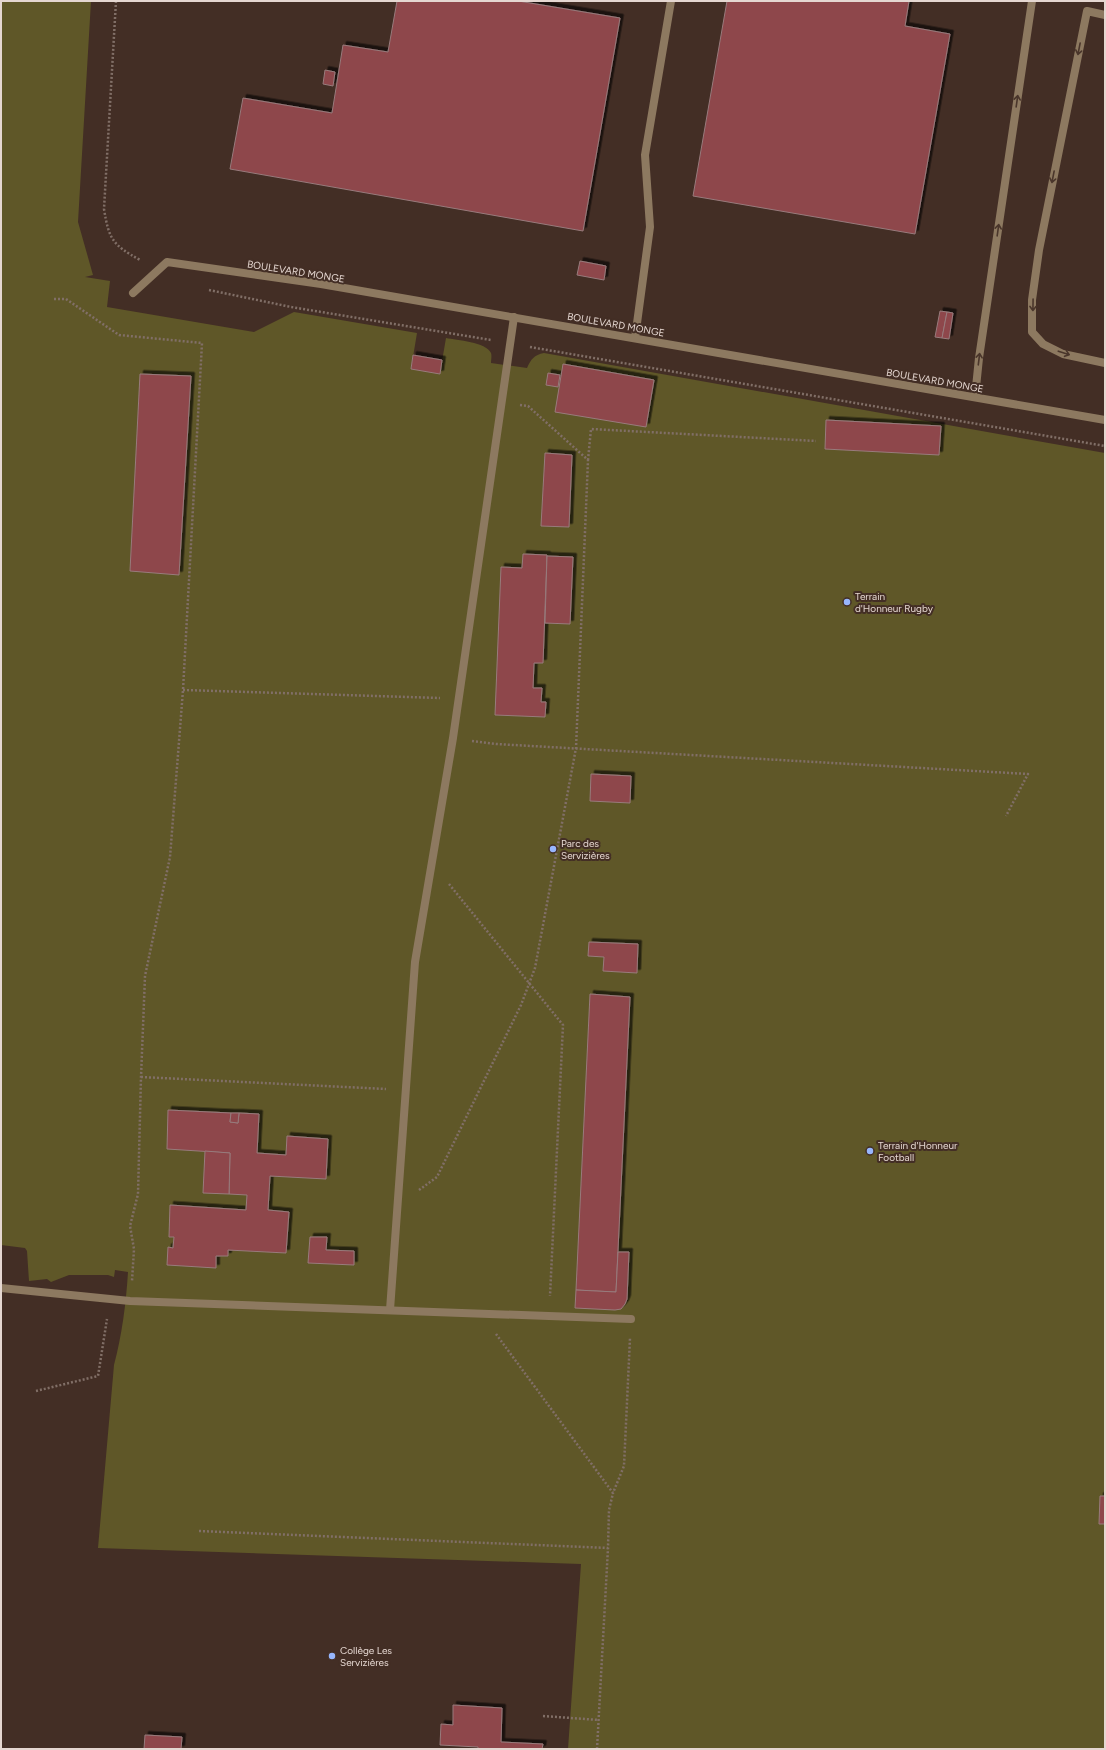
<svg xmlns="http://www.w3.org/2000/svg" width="1106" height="1750" font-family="Figtree,sans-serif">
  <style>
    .green { fill: #5f5728 }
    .building { fill: #8e464b; stroke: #987b7c; filter: url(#shadow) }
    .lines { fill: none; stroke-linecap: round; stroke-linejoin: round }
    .path { stroke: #816f67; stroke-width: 2.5; stroke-dasharray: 2 2; stroke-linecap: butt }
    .lane { stroke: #8d7960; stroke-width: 8 }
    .street { stroke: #8d7960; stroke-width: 8 }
    .oneway { stroke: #4a362b }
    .poi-dot { fill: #97b6fd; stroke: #432e25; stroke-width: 1.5 }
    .labels { text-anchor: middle; stroke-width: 4; stroke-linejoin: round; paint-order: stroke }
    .street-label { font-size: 10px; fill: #e5d7d1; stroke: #432e25 }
    .poi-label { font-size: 10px; fill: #e5d7d1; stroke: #432e25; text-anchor: start }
  </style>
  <defs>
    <filter id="shadow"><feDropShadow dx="3.5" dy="-3.5" stdDeviation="0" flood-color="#0009"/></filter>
  </defs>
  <rect width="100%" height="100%" fill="#432e25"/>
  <path class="green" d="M1 1H91L78 222 93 275 85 277 110 281 107 307 254 332 294 312 417 333 411 369 440 373 446 338C457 340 486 342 491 353 492 356 491 360 491 363L527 368C531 359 534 355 544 353L1105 453V1749H568L581 1564 98 1548 114 1365C122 1335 126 1304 128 1272L115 1270 114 1277 108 1275H69L51 1282 47 1279 29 1281 27 1251 25 1248 1 1245Z"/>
  <g class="building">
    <polygon points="397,1 518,1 620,18 583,231 230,169 243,98 332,113 343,45 388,52"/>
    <polygon points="727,1 909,1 905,26 950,34 915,234 693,196"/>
    <polygon points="325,70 335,72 333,86 323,84"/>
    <polygon points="580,261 606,266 604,280 577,275"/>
    <polygon points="940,311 947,312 942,338 935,337"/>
    <polygon points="947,312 953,313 949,339 942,338"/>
    <polygon points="413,355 442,360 440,374 411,369"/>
    <polygon points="563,364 654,380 646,427 555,412"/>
    <polygon points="548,373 560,375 558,387 546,385"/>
    <polygon points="140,374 191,376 179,575 130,571"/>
    <polygon points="826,420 941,426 939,455 825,449"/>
    <polygon points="545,453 572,455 569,527 541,526"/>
    <polygon points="523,554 547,555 543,663 534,663 533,688 542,688 541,702 546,702 545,717 495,715 501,567 522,568"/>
    <polygon points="547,556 573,557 570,624 545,623"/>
    <polygon points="591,774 631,776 630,803 590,801"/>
    <polygon points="589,942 638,944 637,973 603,971 604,957 588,956"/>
    <polygon points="590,994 630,997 616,1292 576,1290"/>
    <polygon points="168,1110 231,1113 230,1122 238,1123 239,1113 259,1114 257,1153 286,1155 287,1136 328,1139 326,1179 270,1176 268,1210 289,1212 286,1253 228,1250 228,1256 216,1256 216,1268 167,1265 168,1247 173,1248 174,1237 169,1237 170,1205 246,1210 247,1195 229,1194 230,1153 167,1149"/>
    <polygon points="231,1113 239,1113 238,1123 230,1122"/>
    <polygon points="205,1151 230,1153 229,1194 203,1193"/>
    <polygon points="310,1237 327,1237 326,1250 354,1251 354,1265 308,1263"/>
    <polygon points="618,1252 629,1252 627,1299 625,1304 621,1309 615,1310 575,1308 576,1290 616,1292"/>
    <polygon points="1100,1496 1105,1496 1105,1524 1099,1524"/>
    <polygon points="453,1705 502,1708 501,1742 543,1744 542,1749 478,1749 478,1747 440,1745 441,1724 453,1725"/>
    <polygon points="145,1735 182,1737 181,1749 144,1749"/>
  </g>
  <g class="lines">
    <g class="path">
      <path d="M116 1 104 209C109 240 113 245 140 260"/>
      <polyline points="209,290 291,307 491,340"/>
      <polyline points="54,299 66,299 119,335 202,343 183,690 170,857 145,976 141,1077 138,1194 130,1226 134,1249 132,1281"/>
      <polyline points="530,347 1105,446"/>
      <polyline points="588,460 591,429 816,441"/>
      <polyline points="183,690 440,698"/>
      <polyline points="472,741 496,744 1028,774 1006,816"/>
      <polyline points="449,884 563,1025 550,1296"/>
      <polyline points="141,1077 386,1089"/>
      <polyline points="419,1190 437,1177 521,1005 535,968 576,748 588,460 528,406 520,405"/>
      <polyline points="496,1334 613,1493 624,1466 630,1338"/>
      <polyline points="36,1391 98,1376 107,1319"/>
      <polyline points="199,1531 608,1548 609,1510 613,1493"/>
      <polyline points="543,1716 599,1720"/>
      <polyline points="597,1749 608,1548"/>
    </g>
    <g class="lane">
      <polyline points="1105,15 1087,11 1039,250 1032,300 1032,332 1043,344 1063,354 1105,363"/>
      <polyline points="635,338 650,227 645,155 671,1"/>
      <polyline points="975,397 979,358 1032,1"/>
      <polyline points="1,1288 130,1301 631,1319"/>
      <polyline points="390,1310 415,962 453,738 514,317"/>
    </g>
    <polyline class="street" points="133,293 167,262 321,284 1105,420"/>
  </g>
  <defs><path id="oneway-shaft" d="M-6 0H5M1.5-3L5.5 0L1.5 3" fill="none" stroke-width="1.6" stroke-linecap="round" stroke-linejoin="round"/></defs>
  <g class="oneway">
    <use href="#oneway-shaft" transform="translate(1079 49) rotate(101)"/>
    <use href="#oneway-shaft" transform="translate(1017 101) rotate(-82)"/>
    <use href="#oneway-shaft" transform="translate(1053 177) rotate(101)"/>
    <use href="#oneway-shaft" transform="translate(998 230) rotate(-82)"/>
    <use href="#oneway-shaft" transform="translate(1033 305) rotate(91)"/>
    <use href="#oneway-shaft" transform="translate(1064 353) rotate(18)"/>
    <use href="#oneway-shaft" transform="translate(979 359) rotate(-83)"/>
  </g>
  <g class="poi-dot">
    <circle cx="847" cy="602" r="4"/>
    <circle cx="553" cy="849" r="4"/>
    <circle cx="870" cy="1151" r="4"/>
    <circle cx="332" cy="1656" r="4"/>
  </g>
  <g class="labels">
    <g class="street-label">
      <text transform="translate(296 271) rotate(9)" y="4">BOULEVARD MONGE</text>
      <text transform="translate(616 324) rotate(10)" y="4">BOULEVARD MONGE</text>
      <text transform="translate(935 380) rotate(10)" y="4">BOULEVARD MONGE</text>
    </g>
    <g class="poi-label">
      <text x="855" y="600">Terrain<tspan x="855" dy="12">d'Honneur Rugby</tspan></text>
      <text x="561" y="847">Parc des<tspan x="561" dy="12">Servizières</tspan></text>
      <text x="878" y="1149">Terrain d'Honneur<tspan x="878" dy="12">Football</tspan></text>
      <text x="340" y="1654">Collège Les<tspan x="340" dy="12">Servizières</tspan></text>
    </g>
  </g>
  <rect width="1106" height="1750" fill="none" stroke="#e5d7d1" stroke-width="4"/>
</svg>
